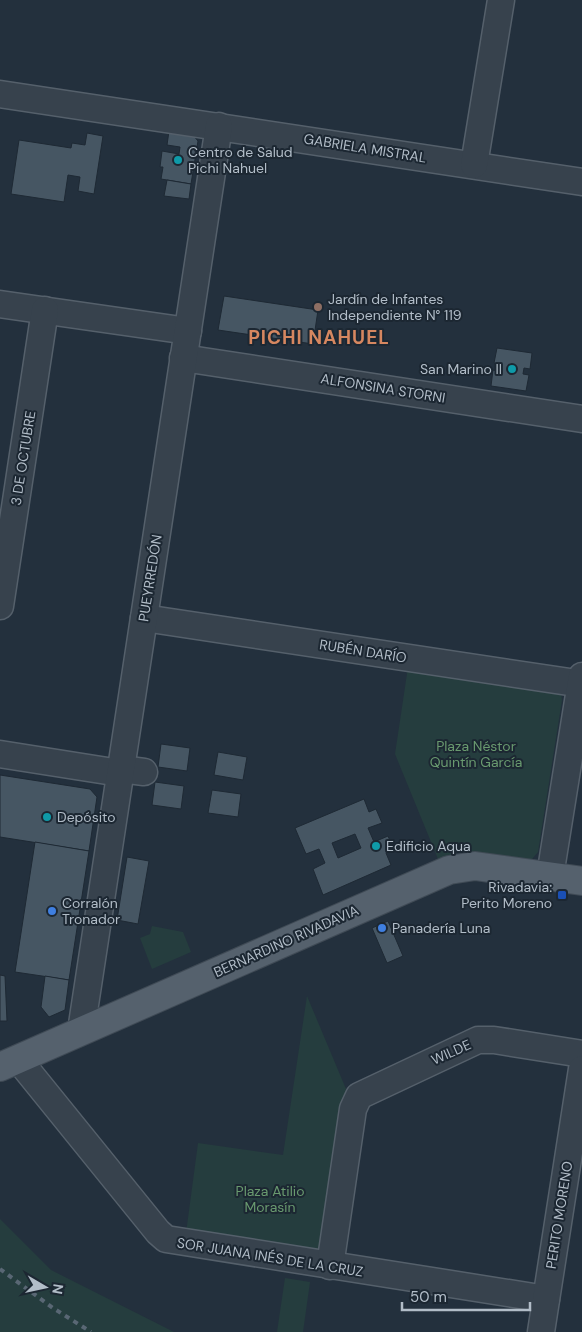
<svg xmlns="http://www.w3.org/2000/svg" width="582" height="1332" font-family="'DM Sans',sans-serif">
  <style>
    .green { fill: #253d3e }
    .building { fill: #465663; stroke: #1e2934; fill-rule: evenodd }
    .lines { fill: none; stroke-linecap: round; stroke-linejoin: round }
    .minor-casing { stroke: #55606b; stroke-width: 29 }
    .major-casing { stroke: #404b56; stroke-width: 30 }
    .minor { stroke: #37424d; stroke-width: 26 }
    .major { stroke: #55616d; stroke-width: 28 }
    .rail { stroke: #596774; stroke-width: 4; stroke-dasharray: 5 5; stroke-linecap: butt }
    .culture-dot { fill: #0f9aa8; stroke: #1c2732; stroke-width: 2 }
    .education-dot { fill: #8d6e63; stroke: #1c2732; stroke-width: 2 }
    .transit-dot { fill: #1a4fb4; stroke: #1c2732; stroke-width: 2 }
    .shop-dot { fill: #3f7fe0; stroke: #1c2732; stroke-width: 2 }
    .labels { text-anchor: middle; stroke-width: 4; stroke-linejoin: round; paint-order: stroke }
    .street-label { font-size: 14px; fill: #b2bdc8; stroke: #1c2732 }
    .poi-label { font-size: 14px; fill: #b2bdc8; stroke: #1c2732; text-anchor: start }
    .park-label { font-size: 14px; fill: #699a6f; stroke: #1c2732 }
    .district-label { font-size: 19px; font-weight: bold; letter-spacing: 1px; fill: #d68760; stroke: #1c2732 }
  </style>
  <rect width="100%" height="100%" fill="#23303d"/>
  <g class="green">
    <polygon points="408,667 561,693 562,700 538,852 532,859 523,860 462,851 438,859 395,754"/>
    <polygon points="152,926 183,932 191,952 152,969 140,938 150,934"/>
    <polygon points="307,996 346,1089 323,1244 316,1250 186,1233 198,1143 283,1155"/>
    <polygon points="0,1219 51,1270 174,1332 0,1332"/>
    <polygon points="285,1278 310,1282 303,1332 277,1332"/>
  </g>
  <g class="building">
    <polygon points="169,131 193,135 198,141 191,184 161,179 163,167 160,167 162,151 179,154 180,147 167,145"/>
    <polygon points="87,133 103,136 94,194 78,191 80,177 68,175 64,202 11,194 19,140 71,148 72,143 85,145"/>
    <polygon points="167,180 191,184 189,199 164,196"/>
    <polygon points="224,296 318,310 313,344 218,330"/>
    <polygon points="497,348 532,353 530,369 524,368 523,374 529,375 526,391 491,386 493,370 499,371 500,364 494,363"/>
    <polygon points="161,744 190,748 187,771 158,767"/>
    <polygon points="218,752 247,757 243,780 214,775"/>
    <polygon points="0,775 90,789 97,797 89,851 0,837"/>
    <polygon points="155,782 184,786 181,809 152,805"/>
    <polygon points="212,790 241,794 238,817 208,813"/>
    <path d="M364 799 369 812 376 809 382 823 368 828 374 842 388 836 394 850 386 853 391 865 323 895 313 869 325 863 319 849 306 854 295 828ZM355 834 361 848 338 858 332 843Z"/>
    <polygon points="35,842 89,851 69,980 15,972"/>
    <polygon points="127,857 149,861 138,924 117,920"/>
    <polygon points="388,921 403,956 387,963 372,928"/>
    <polygon points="0,975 5,976 7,1021 0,1021"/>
    <polygon points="45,976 69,980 65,1010 49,1017 41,1007"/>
  </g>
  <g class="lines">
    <g class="minor-casing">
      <g id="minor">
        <polyline points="0,94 582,182"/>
        <polyline points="474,165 501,0"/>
        <polyline points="0,304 188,331"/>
        <polyline points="183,358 582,419"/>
        <polyline points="0,606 45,310"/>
        <polyline points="144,618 582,684"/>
        <polyline points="0,754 120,773"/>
        <polyline points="121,769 144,772"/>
        <polyline points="550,876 582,676"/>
        <polyline points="81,1031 219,126"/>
        <polyline points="18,1059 158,1232 166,1239 546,1299"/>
        <polyline points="330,1266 353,1109 359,1096 478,1040 494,1040 582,1054"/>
        <polyline points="541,1332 582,1069"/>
      </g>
    </g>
    <g class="major-casing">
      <polyline id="major" points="0,1067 449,870 475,866 582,881"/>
    </g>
    <use href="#minor" class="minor"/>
    <use href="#major" class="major"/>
    <polyline class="rail" points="0,1269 53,1308 91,1332"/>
  </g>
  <g class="culture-dot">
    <circle cx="178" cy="160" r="5"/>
    <circle cx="512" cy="369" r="5"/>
    <circle cx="47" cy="817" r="5"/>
    <circle cx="376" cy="846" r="5"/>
  </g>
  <circle class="education-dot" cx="318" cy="307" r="5"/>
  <rect class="transit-dot" x="557" y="890" width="10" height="10" rx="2.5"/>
  <g class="shop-dot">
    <circle cx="52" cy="911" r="5"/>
    <circle cx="382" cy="928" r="5"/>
  </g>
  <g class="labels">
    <g class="street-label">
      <text transform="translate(365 148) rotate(9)" y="5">GABRIELA MISTRAL</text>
      <text transform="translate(383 388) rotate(9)" y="5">ALFONSINA STORNI</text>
      <text transform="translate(23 458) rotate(-81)" y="5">3 DE OCTUBRE</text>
      <text transform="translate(150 578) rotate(-81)" y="5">PUEYRREDÓN</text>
      <text transform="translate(363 651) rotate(9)" y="5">RUBÉN DARÍO</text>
      <text transform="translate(286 941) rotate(-24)" y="5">BERNARDINO RIVADAVIA</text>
      <text transform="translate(451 1052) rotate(-24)" y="5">WILDE</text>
      <text transform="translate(559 1215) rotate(-81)" y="5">PERITO MORENO</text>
      <text transform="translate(270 1257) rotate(9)" y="5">SOR JUANA INÉS DE LA CRUZ</text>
    </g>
    <g class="poi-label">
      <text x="188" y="157">Centro de Salud<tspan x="188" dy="16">Pichi Nahuel</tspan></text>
      <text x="328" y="304">Jardín de Infantes<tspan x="328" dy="16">Independiente N° 119</tspan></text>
      <text x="502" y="374" text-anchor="end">San Marino II</text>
      <text x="57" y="822">Depósito</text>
      <text x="386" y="851">Edificio Aqua</text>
      <text x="552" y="892" text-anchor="end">Rivadavia:<tspan x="552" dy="16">Perito Moreno</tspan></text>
      <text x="62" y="908">Corralón<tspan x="62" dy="16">Tronador</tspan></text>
      <text x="392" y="933">Panadería Luna</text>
    </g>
    <g class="park-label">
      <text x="476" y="751">Plaza Néstor<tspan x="476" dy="16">Quintín García</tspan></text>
      <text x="270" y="1196">Plaza Atilio<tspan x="270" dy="16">Morasín</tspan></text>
    </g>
    <g class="district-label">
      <text x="319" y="344">PICHI NAHUEL</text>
    </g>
  </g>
  <g transform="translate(45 1287) rotate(99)" stroke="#1c2732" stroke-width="4" paint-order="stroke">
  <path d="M0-4L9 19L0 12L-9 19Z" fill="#b2bdc8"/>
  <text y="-8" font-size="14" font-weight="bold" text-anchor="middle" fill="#b2bdc8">N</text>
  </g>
  <path d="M402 1302v8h128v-8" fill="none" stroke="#b2bdc8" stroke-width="2.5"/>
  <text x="410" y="1302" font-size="15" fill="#b2bdc8" stroke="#1c2732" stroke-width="4" paint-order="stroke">50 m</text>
</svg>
